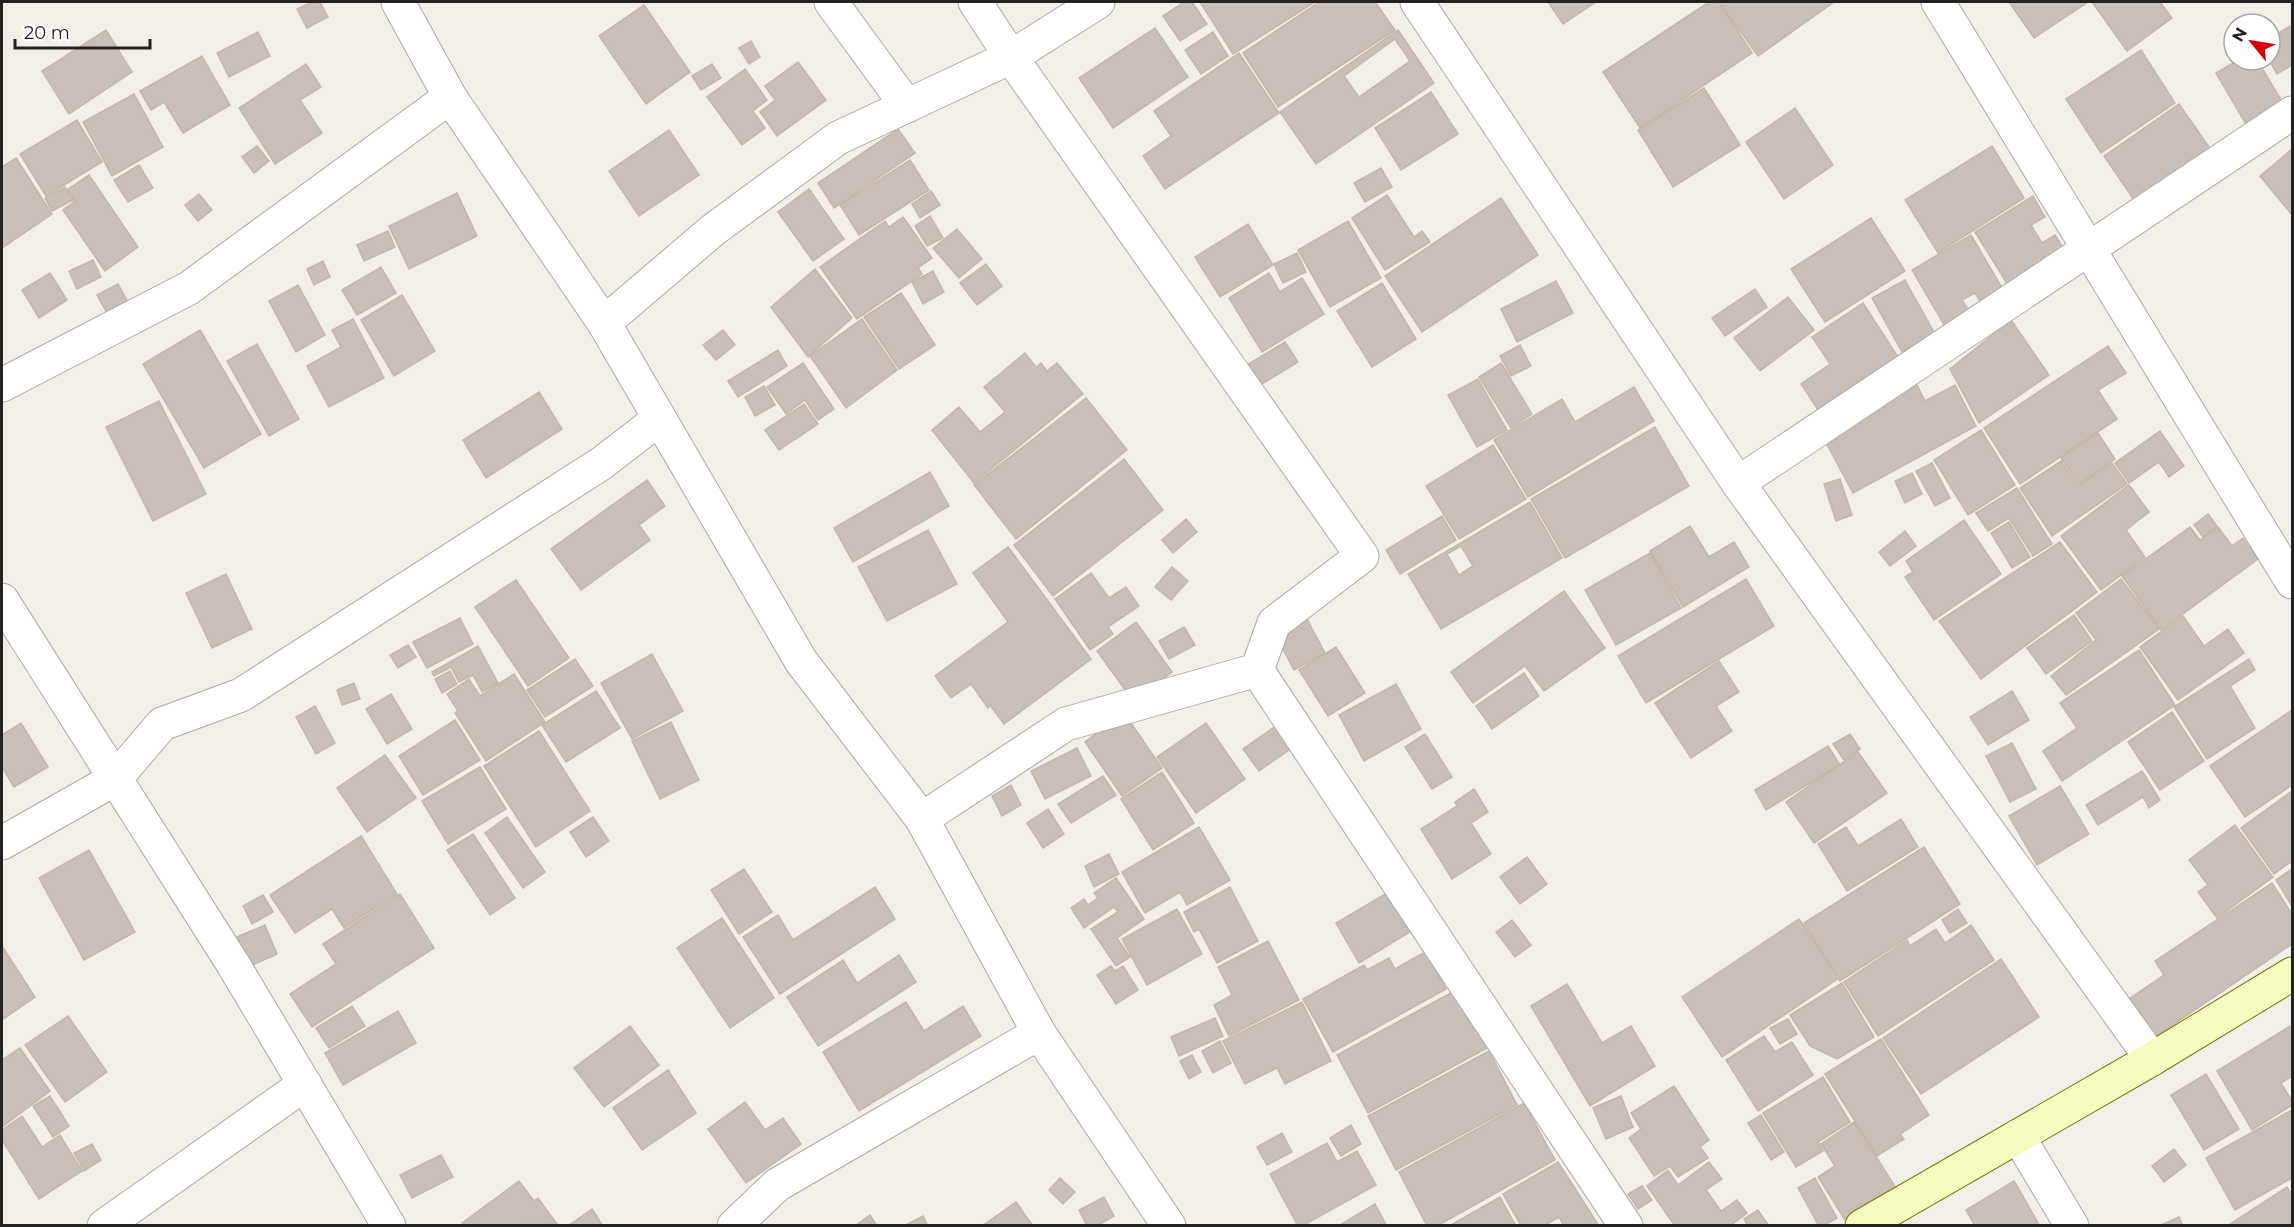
<svg xmlns="http://www.w3.org/2000/svg" width="2294" height="1227" font-family="Montserrat,sans-serif">
  <style>
    .building { fill: #c7bfb8; stroke: #c4b6ab; stroke-width: 1.5; fill-rule: evenodd }
    .lines { fill: none; stroke-linecap: round; stroke-linejoin: round }
    .street-casing { stroke: #a9a9a9; stroke-width: 35 }
    .secondary-casing { stroke: #707d05; stroke-width: 35 }
    .street { stroke: #fff; stroke-width: 33 }
    .secondary { stroke: #f7fabf; stroke-width: 33 }
  </style>
  <rect width="100%" height="100%" fill="#f2efe9"/>
  <g class="building">
    <polygon points="312,2 320,2 328,17 307,28 297,9"/>
    <polygon points="1184,2 1192,2 1207,24 1180,41 1163,16"/>
    <polygon points="1200,2 1315,2 1233,54"/>
    <polygon points="1319,2 1375,2 1395,30 1278,107 1243,53"/>
    <polygon points="1548,2 1596,2 1563,24"/>
    <polygon points="1709,2 1719,2 1752,53 1640,128 1603,72"/>
    <polygon points="1719,2 1834,2 1758,56"/>
    <polygon points="2009,2 2088,2 2034,38"/>
    <polygon points="2092,2 2160,2 2172,18 2127,51"/>
    <polygon points="644,5 690,72 646,104 599,36"/>
    <polygon points="2292,25 2292,65 2277,74 2269,60 2270,38"/>
    <polygon points="1155,28 1188,77 1113,128 1079,78"/>
    <polygon points="106,30 132,72 69,114 42,71"/>
    <path d="M1398 30 1434 83 1316 164 1280 112ZM1395 39 1410 61 1359 97 1344 76Z"/>
    <polygon points="258,32 270,56 229,77 217,53"/>
    <polygon points="1213,32 1228,56 1201,74 1185,50"/>
    <polygon points="751,41 760,57 749,64 739,48"/>
    <polygon points="2141,50 2175,103 2101,153 2066,99"/>
    <polygon points="1239,53 1279,113 1165,189 1143,156 1171,136 1154,111"/>
    <polygon points="202,56 230,105 183,133 164,102 151,110 140,91"/>
    <polygon points="2238,60 2257,60 2288,111 2251,133 2216,73"/>
    <polygon points="798,62 826,100 777,136 760,112 775,100 765,86"/>
    <polygon points="306,64 321,87 300,100 322,133 275,164 239,108"/>
    <polygon points="712,64 721,78 701,90 692,76"/>
    <polygon points="745,69 767,100 753,111 765,128 742,145 707,97"/>
    <polygon points="1704,88 1740,145 1673,187 1638,130"/>
    <polygon points="1431,92 1458,134 1401,170 1375,128"/>
    <polygon points="134,94 163,147 112,176 83,122"/>
    <polygon points="2179,104 2214,154 2138,206 2104,156"/>
    <polygon points="1795,108 1833,165 1784,199 1746,142"/>
    <polygon points="77,120 102,162 46,196 20,154"/>
    <polygon points="898,129 915,153 834,208 818,183"/>
    <polygon points="669,130 699,175 639,216 609,171"/>
    <polygon points="257,146 269,161 254,173 242,157"/>
    <polygon points="1992,146 2024,198 1938,253 1905,200"/>
    <polygon points="2292,149 2292,215 2260,176"/>
    <polygon points="16,158 52,214 2,248 2,167"/>
    <polygon points="910,160 929,190 859,235 840,205"/>
    <polygon points="139,165 153,188 128,202 114,180"/>
    <polygon points="1381,168 1392,187 1365,202 1354,183"/>
    <polygon points="89,175 138,247 105,271 63,210 75,201 67,190"/>
    <polygon points="65,187 73,200 52,211 45,198"/>
    <polygon points="809,189 844,239 813,261 778,212"/>
    <polygon points="931,191 940,205 920,218 912,204"/>
    <polygon points="457,193 477,236 409,269 389,226"/>
    <polygon points="199,194 212,210 198,221 185,205"/>
    <polygon points="1387,195 1414,237 1422,231 1430,242 1385,270 1352,218"/>
    <polygon points="2033,196 2045,217 2031,225 2042,243 2055,235 2068,255 2011,290 1975,232"/>
    <polygon points="1501,198 1538,255 1422,332 1385,276"/>
    <polygon points="930,216 943,238 927,246 915,226"/>
    <polygon points="903,217 932,258 918,268 922,274 857,319 820,267 885,221 889,227"/>
    <polygon points="1871,218 1905,271 1825,322 1791,269"/>
    <polygon points="1348,221 1381,278 1330,307 1298,250"/>
    <polygon points="1248,224 1273,265 1220,297 1195,257"/>
    <polygon points="957,229 982,259 959,278 933,248"/>
    <polygon points="388,231 395,247 364,261 357,245"/>
    <polygon points="1971,235 2005,293 1983,306 1975,293 1962,300 1970,313 1946,328 1912,270"/>
    <polygon points="1297,253 1306,272 1283,283 1274,264"/>
    <polygon points="93,260 101,277 77,289 69,271"/>
    <polygon points="323,261 330,277 314,285 307,269"/>
    <polygon points="986,264 1002,286 977,305 960,283"/>
    <polygon points="381,267 396,293 357,315 342,290"/>
    <polygon points="815,269 852,318 808,357 771,307"/>
    <polygon points="933,271 944,292 923,304 912,282"/>
    <polygon points="50,273 67,300 39,318 22,290"/>
    <polygon points="1269,273 1280,292 1302,278 1324,314 1262,352 1229,298"/>
    <polygon points="1905,280 1935,334 1902,352 1872,298"/>
    <polygon points="1556,281 1573,313 1517,342 1501,309"/>
    <polygon points="1382,283 1416,339 1372,367 1337,311"/>
    <polygon points="118,284 129,304 108,315 97,295"/>
    <polygon points="298,285 325,335 296,352 269,301"/>
    <polygon points="1755,289 1767,307 1725,336 1712,318"/>
    <polygon points="901,293 935,345 899,369 864,317"/>
    <polygon points="402,295 435,351 394,376 361,320"/>
    <polygon points="1788,297 1814,330 1760,371 1734,338"/>
    <polygon points="1863,303 1900,360 1820,413 1801,384 1830,364 1812,337"/>
    <polygon points="353,319 384,378 329,407 307,366 341,347 332,330"/>
    <polygon points="862,319 897,370 846,408 810,356"/>
    <polygon points="2011,320 2049,375 1979,423 1950,369"/>
    <polygon points="200,330 261,434 204,468 143,364"/>
    <polygon points="723,330 735,345 716,360 703,345"/>
    <polygon points="1285,342 1298,362 1254,389 1242,368"/>
    <polygon points="257,344 299,419 269,436 227,361"/>
    <polygon points="1520,345 1531,366 1511,376 1500,356"/>
    <polygon points="2108,346 2126,373 2098,390 2117,419 2020,484 1984,428"/>
    <polygon points="778,350 787,366 738,397 728,381"/>
    <polygon points="1025,353 1036,367 1041,363 1047,371 1057,363 1083,394 974,483 932,430 959,407 980,432 1005,412 984,387"/>
    <polygon points="803,363 834,409 818,420 805,400 786,414 767,387"/>
    <polygon points="1501,363 1532,414 1511,428 1479,377"/>
    <polygon points="1478,379 1507,430 1477,447 1448,395"/>
    <polygon points="1917,385 1925,401 1955,385 1976,426 1853,493 1823,437"/>
    <polygon points="764,386 775,405 755,416 745,397"/>
    <polygon points="1634,387 1654,421 1528,497 1494,440 1562,399 1575,422"/>
    <polygon points="539,392 562,429 486,478 463,440"/>
    <polygon points="1086,398 1127,450 1016,539 974,485"/>
    <polygon points="159,401 206,494 153,521 106,427"/>
    <polygon points="804,404 818,424 779,450 765,430"/>
    <polygon points="1655,427 1689,486 1565,558 1531,499"/>
    <polygon points="1981,430 2015,485 1968,515 1934,460"/>
    <polygon points="2160,431 2184,466 2169,477 2159,462 2129,483 2115,463"/>
    <polygon points="2098,433 2115,459 2079,484 2061,458"/>
    <polygon points="1493,445 1526,499 1459,539 1426,486"/>
    <polygon points="1124,459 1163,510 1053,596 1014,545"/>
    <polygon points="2061,461 2078,486 2112,463 2127,484 2052,536 2020,488"/>
    <polygon points="1932,463 1950,498 1935,506 1916,471"/>
    <polygon points="930,472 949,506 853,562 834,528"/>
    <polygon points="1912,473 1922,494 1905,503 1895,481"/>
    <polygon points="1840,479 1852,515 1836,521 1824,484"/>
    <polygon points="647,480 665,506 639,525 650,540 581,590 551,549"/>
    <polygon points="2129,485 2149,512 2126,530 2145,557 2101,590 2061,536"/>
    <polygon points="2017,488 2052,544 2033,556 2009,518 1988,531 1976,513"/>
    <path d="M1530 502 1562 558 1441 629 1408 574ZM1461 546 1473 566 1459 575 1447 554Z"/>
    <polygon points="2208,514 2217,526 2203,537 2194,525"/>
    <polygon points="1442,516 1456,540 1400,574 1386,550"/>
    <polygon points="1186,519 1197,532 1173,553 1162,540"/>
    <polygon points="1964,520 2001,574 1934,620 1905,577 1913,572 1906,561"/>
    <polygon points="2009,522 2030,557 2012,568 1991,533"/>
    <polygon points="1690,526 1709,557 1734,542 1749,567 1683,607 1650,551"/>
    <polygon points="2190,527 2200,540 2218,527 2232,546 2243,538 2258,559 2161,630 2122,576"/>
    <polygon points="928,530 957,584 887,621 858,567"/>
    <polygon points="1905,531 1916,546 1890,566 1879,552"/>
    <polygon points="2060,542 2097,592 1981,679 1939,621"/>
    <polygon points="1008,547 1091,659 1004,724 990,705 988,708 971,684 951,698 935,676 1008,622 973,573"/>
    <polygon points="1650,553 1681,608 1616,645 1585,590"/>
    <polygon points="1172,567 1188,581 1171,600 1155,587"/>
    <polygon points="1091,573 1109,598 1126,587 1139,606 1108,627 1113,634 1090,650 1055,599"/>
    <polygon points="226,574 252,629 212,648 186,593"/>
    <polygon points="1746,579 1774,626 1646,703 1618,656"/>
    <polygon points="2121,579 2159,629 2066,695 2051,676 2096,640 2076,613"/>
    <polygon points="516,580 569,658 528,686 475,607"/>
    <polygon points="1564,591 1605,648 1544,691 1525,666 1473,703 1451,672"/>
    <polygon points="2074,615 2092,641 2046,674 2027,648"/>
    <polygon points="2183,616 2204,646 2228,629 2244,653 2178,700 2140,647"/>
    <polygon points="460,618 473,644 427,668 413,642"/>
    <polygon points="1307,619 1325,653 1294,670 1276,636"/>
    <polygon points="1136,622 1172,672 1133,701 1097,651"/>
    <polygon points="1184,627 1195,645 1169,659 1159,641"/>
    <polygon points="408,645 416,657 398,668 390,655"/>
    <polygon points="478,646 498,683 482,692 473,675 459,682 451,667 434,676 432,672"/>
    <polygon points="1336,647 1365,693 1328,716 1299,670"/>
    <polygon points="2139,650 2175,705 2062,781 2043,751 2077,728 2060,703"/>
    <polygon points="652,654 683,711 632,739 601,683"/>
    <polygon points="575,659 593,686 545,717 527,690"/>
    <polygon points="2249,659 2255,670 2230,686 2255,728 2207,759 2174,707"/>
    <polygon points="1719,661 1739,692 1716,706 1732,731 1691,758 1655,703"/>
    <polygon points="450,671 457,684 442,693 435,679"/>
    <polygon points="1524,673 1539,696 1492,729 1476,706"/>
    <polygon points="514,674 545,722 486,761 455,713 458,711 447,694 469,679 480,696"/>
    <polygon points="354,683 360,699 342,705 337,690"/>
    <polygon points="1396,684 1421,729 1364,761 1339,715"/>
    <polygon points="596,691 620,728 566,762 542,725"/>
    <polygon points="2012,691 2029,720 1988,745 1970,717"/>
    <polygon points="391,694 412,729 387,744 366,709"/>
    <polygon points="315,706 335,743 316,754 296,717"/>
    <polygon points="2292,710 2292,785 2245,817 2210,766"/>
    <polygon points="2172,712 2204,761 2160,790 2128,742"/>
    <polygon points="1124,713 1162,768 1122,796 1085,742"/>
    <polygon points="455,720 480,760 423,795 399,756"/>
    <polygon points="671,722 699,780 660,799 632,741"/>
    <polygon points="21,723 48,767 14,787 2,767 2,735"/>
    <polygon points="1206,723 1245,779 1196,813 1157,757"/>
    <polygon points="1280,723 1296,745 1259,771 1243,749"/>
    <polygon points="539,731 590,811 536,847 484,766"/>
    <polygon points="1425,734 1452,777 1432,789 1405,747"/>
    <polygon points="1850,734 1860,749 1844,760 1833,744"/>
    <polygon points="2012,743 2036,789 2010,802 1986,756"/>
    <polygon points="1828,746 1840,765 1766,810 1755,790"/>
    <polygon points="1077,748 1091,776 1045,799 1031,771"/>
    <polygon points="1858,752 1887,793 1814,843 1786,802"/>
    <polygon points="385,755 416,798 367,832 337,788"/>
    <polygon points="480,767 506,809 448,844 422,801"/>
    <polygon points="2142,771 2160,800 2149,808 2143,797 2098,825 2086,805"/>
    <polygon points="1162,772 1194,823 1153,850 1121,799"/>
    <polygon points="1103,776 1116,795 1071,823 1058,804"/>
    <polygon points="1011,785 1021,805 1002,816 992,796"/>
    <polygon points="2060,786 2089,834 2037,865 2009,816"/>
    <polygon points="1474,789 1488,812 1471,823 1491,854 1452,879 1421,829 1457,806 1455,802"/>
    <polygon points="2292,791 2292,861 2274,874 2241,828"/>
    <polygon points="1048,809 1064,834 1043,848 1027,823"/>
    <polygon points="507,817 545,872 523,888 485,833"/>
    <polygon points="593,817 609,841 586,857 570,832"/>
    <polygon points="1901,819 1918,847 1847,891 1818,844 1846,827 1858,846"/>
    <polygon points="2235,825 2273,877 2217,918 2198,892 2208,885 2189,860"/>
    <polygon points="1199,827 1230,880 1187,905 1180,892 1145,913 1122,872"/>
    <polygon points="473,834 515,898 490,915 447,850"/>
    <polygon points="361,836 397,894 344,928 332,909 295,933 270,895"/>
    <polygon points="1924,847 1960,904 1840,981 1804,923"/>
    <polygon points="89,850 135,932 84,960 39,878"/>
    <polygon points="1109,854 1119,874 1094,887 1085,866"/>
    <polygon points="1527,857 1547,884 1520,904 1500,877"/>
    <polygon points="744,869 772,912 739,934 711,890"/>
    <polygon points="2292,869 2292,906 2276,880"/>
    <polygon points="1116,878 1144,919 1117,938 1130,957 1116,966 1091,929 1118,912 1114,907 1084,928 1071,908 1084,899 1088,905 1098,898 1094,893"/>
    <polygon points="2272,883 2292,914 2292,944 2155,1037 2129,999 2164,975 2155,961"/>
    <polygon points="875,887 895,919 780,994 743,937 778,915 793,940"/>
    <polygon points="1230,887 1258,941 1217,963 1199,929 1194,932 1184,912"/>
    <polygon points="1387,893 1410,932 1359,963 1336,923"/>
    <polygon points="400,894 434,948 312,1027 290,994 336,964 323,944"/>
    <polygon points="263,895 273,912 252,924 243,906"/>
    <polygon points="1177,909 1202,954 1147,985 1122,939"/>
    <polygon points="1958,909 1967,923 1950,933 1942,920"/>
    <polygon points="722,918 774,998 730,1028 677,948"/>
    <polygon points="1799,919 1839,978 1722,1057 1682,997"/>
    <polygon points="1512,920 1531,945 1515,957 1496,932"/>
    <polygon points="265,925 277,954 250,966 237,937"/>
    <polygon points="1971,925 1994,960 1878,1036 1844,982 1907,940 1910,946 1936,929 1945,943"/>
    <polygon points="1268,941 1299,1000 1229,1036 1214,1005 1232,995 1218,967"/>
    <polygon points="2,946 35,997 2,1020"/>
    <polygon points="1425,952 1446,989 1333,1052 1303,999 1364,965 1367,970 1389,958 1395,969"/>
    <polygon points="899,955 916,982 818,1046 787,997 843,960 857,983"/>
    <polygon points="2001,959 2039,1017 1921,1094 1883,1038"/>
    <polygon points="1111,966 1115,971 1123,966 1138,990 1116,1004 1097,975"/>
    <polygon points="1842,983 1874,1037 1837,1059 1810,1046 1790,1015"/>
    <polygon points="1567,984 1602,1043 1631,1026 1655,1066 1590,1106 1531,1006"/>
    <polygon points="1456,990 1487,1048 1368,1113 1337,1055"/>
    <polygon points="906,1002 924,1031 963,1006 981,1036 859,1111 823,1052"/>
    <polygon points="1302,1002 1331,1061 1285,1084 1277,1068 1245,1084 1223,1041"/>
    <polygon points="352,1006 365,1026 329,1048 316,1028"/>
    <polygon points="398,1011 416,1043 343,1085 325,1053"/>
    <polygon points="68,1016 107,1072 65,1102 25,1045"/>
    <polygon points="1215,1018 1223,1036 1179,1056 1171,1037"/>
    <polygon points="1788,1019 1797,1034 1780,1044 1770,1028"/>
    <polygon points="2292,1025 2292,1076 2281,1083 2292,1101 2292,1105 2252,1130 2217,1071"/>
    <polygon points="630,1026 659,1065 604,1107 574,1068"/>
    <polygon points="1764,1036 1775,1052 1792,1042 1813,1075 1758,1111 1726,1060"/>
    <polygon points="1881,1039 1929,1115 1900,1134 1904,1139 1877,1156 1825,1074"/>
    <polygon points="1220,1041 1231,1063 1213,1073 1202,1051"/>
    <polygon points="20,1048 50,1091 2,1127 2,1060"/>
    <polygon points="1489,1051 1517,1105 1396,1170 1368,1116"/>
    <polygon points="1192,1055 1201,1072 1189,1079 1180,1061"/>
    <polygon points="668,1070 696,1113 642,1150 613,1108"/>
    <polygon points="2206,1074 2239,1129 2204,1150 2171,1095"/>
    <polygon points="1823,1077 1850,1122 1818,1142 1823,1151 1796,1167 1763,1113"/>
    <polygon points="1674,1086 1709,1140 1700,1147 1708,1158 1678,1177 1670,1166 1654,1176 1629,1138 1641,1129 1631,1113"/>
    <polygon points="50,1096 69,1126 53,1137 33,1106"/>
    <polygon points="1621,1096 1633,1127 1606,1139 1593,1108"/>
    <polygon points="745,1102 765,1130 783,1118 801,1144 746,1183 708,1129"/>
    <polygon points="1524,1103 1555,1160 1437,1226 1427,1226 1399,1172"/>
    <polygon points="2292,1110 2292,1178 2235,1210 2206,1158"/>
    <polygon points="1761,1115 1784,1152 1771,1160 1748,1123"/>
    <polygon points="22,1116 42,1147 60,1135 82,1171 39,1199 2,1140 2,1130"/>
    <polygon points="1854,1122 1896,1188 1845,1220 1818,1177 1835,1166 1821,1144"/>
    <polygon points="1351,1125 1361,1144 1341,1156 1330,1138"/>
    <polygon points="1282,1133 1292,1152 1267,1165 1257,1147"/>
    <polygon points="1327,1143 1337,1162 1357,1151 1376,1185 1302,1226 1298,1226 1270,1174"/>
    <polygon points="92,1144 101,1160 84,1171 74,1153"/>
    <polygon points="2174,1149 2186,1165 2164,1182 2152,1166"/>
    <polygon points="441,1155 453,1177 412,1198 400,1175"/>
    <polygon points="1558,1162 1599,1226 1564,1226 1559,1217 1544,1226 1521,1226 1503,1194"/>
    <polygon points="1709,1162 1722,1179 1706,1190 1721,1211 1737,1200 1747,1213 1730,1226 1675,1226 1647,1186 1668,1170 1678,1185"/>
    <polygon points="1060,1178 1075,1192 1063,1204 1049,1190"/>
    <polygon points="1815,1178 1837,1218 1823,1226 1819,1226 1798,1188"/>
    <polygon points="519,1181 534,1201 538,1198 557,1224 464,1226 462,1223"/>
    <polygon points="2014,1181 2040,1226 1975,1226 1966,1210"/>
    <polygon points="1642,1186 1652,1200 1638,1209 1628,1194"/>
    <polygon points="2287,1187 2292,1195 2292,1226 2227,1226"/>
    <polygon points="1104,1197 1114,1216 1097,1226 1087,1226 1079,1210"/>
    <polygon points="1500,1197 1516,1226 1449,1226"/>
    <polygon points="1016,1202 1033,1226 982,1226"/>
    <polygon points="1375,1204 1387,1226 1338,1226"/>
    <polygon points="592,1209 603,1226 568,1226"/>
    <polygon points="1758,1210 1769,1226 1748,1226 1744,1219"/>
    <polygon points="870,1215 877,1226 855,1226"/>
    <polygon points="923,1216 928,1226 906,1225"/>
    <polygon points="2179,1217 2183,1226 2159,1226"/>
  </g>
  <g class="lines">
    <g class="street-casing">
      <g id="street">
        <polyline points="398,2 450,97 604,323 801,661 922,819 1039,1033 1169,1226"/>
        <polyline points="831,2 907,106"/>
        <polyline points="1417,2 1738,483 2152,1059"/>
        <polyline points="1938,2 2292,582"/>
        <polyline points="604,323 713,230 838,138 1011,57 1098,2"/>
        <polyline points="2,385 189,288 450,97"/>
        <polyline points="1738,483 2292,113"/>
        <polyline points="2,600 233,964 389,1226"/>
        <polyline points="1257,670 1626,1226"/>
        <polyline points="922,819 1066,724 1257,670 1274,623 1362,556 1011,57 975,2"/>
        <polyline points="2,843 115,779 162,724 241,695 602,463 659,419"/>
        <polyline points="2018,1136 2072,1226"/>
        <polyline points="104,1226 305,1084"/>
        <polyline points="734,1226 777,1185 1039,1033"/>
      </g>
    </g>
    <g class="secondary-casing">
      <polyline id="secondary" points="1862,1226 2152,1059 2292,974"/>
    </g>
    <use href="#street" class="street"/>
    <use href="#secondary" class="secondary"/>
  </g>
  <rect width="2294" height="1227" fill="none" stroke="#222222" stroke-width="6"/>
  <g transform="translate(2252 42) rotate(300)"><circle r="28" fill="#ffffff" stroke="#a7a7a7" stroke-width="1.5"/>
  <path d="M0-4.5L10 22L0 15L-10 22Z" fill="#d40000"/>
  <text y="-9" font-size="16" font-weight="bold" text-anchor="middle" fill="#222222">N</text>
  </g>
  <path d="M15 39v9h135v-9" fill="none" stroke="#222222" stroke-width="3"/>
  <text x="24" y="39" font-size="18" fill="#222222" stroke="#ffffff" stroke-width="4.5" paint-order="stroke">20 m</text>
</svg>
